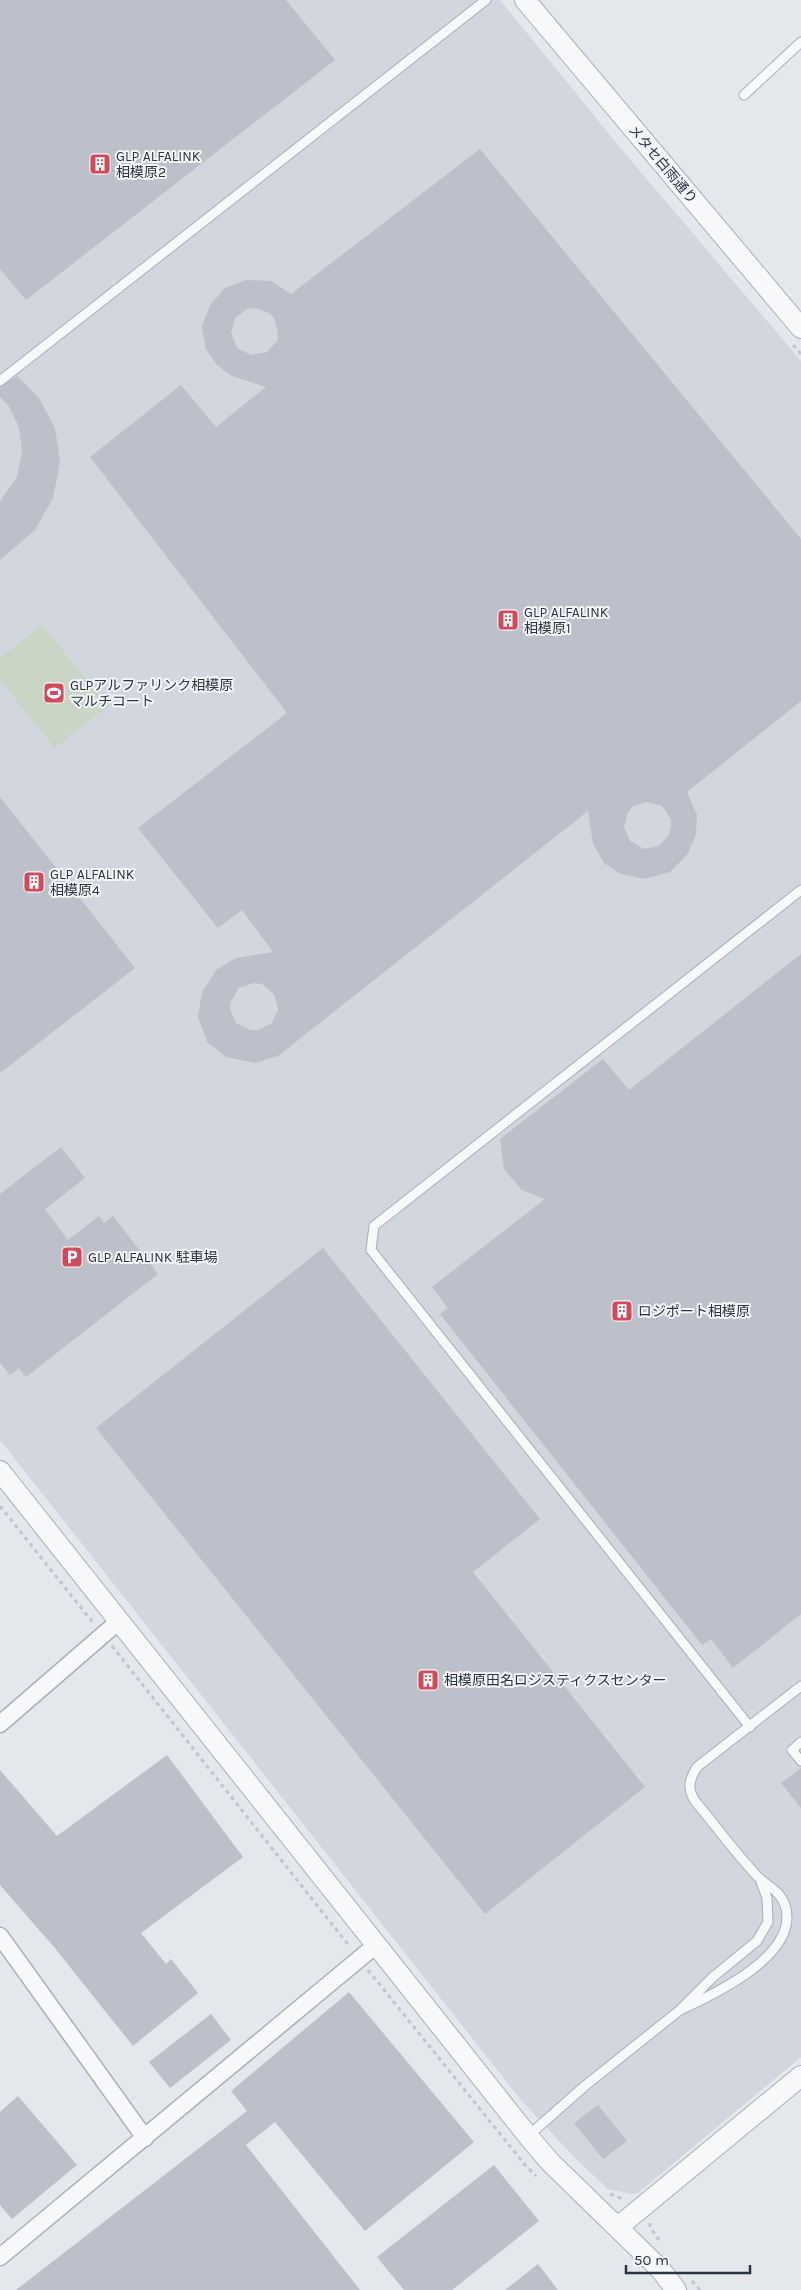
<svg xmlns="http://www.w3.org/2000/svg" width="801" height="2290" font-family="Karla,'Noto Sans JP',sans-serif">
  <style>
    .built { fill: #d2d6de }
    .green { fill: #c9d6c5 }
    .building { fill: #bbc0ca; fill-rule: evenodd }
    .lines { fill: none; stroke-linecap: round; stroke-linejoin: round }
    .service-casing { stroke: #a9aeb7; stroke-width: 11 }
    .minor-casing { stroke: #a9aeb7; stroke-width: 19 }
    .tertiary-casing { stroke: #a9aeb7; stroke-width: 22 }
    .path { stroke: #c2c5cb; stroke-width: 3; stroke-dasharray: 4 4; stroke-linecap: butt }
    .service { stroke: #f7f8fa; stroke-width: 9 }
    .minor { stroke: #f7f8fa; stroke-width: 16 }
    .tertiary { stroke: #f7f8fa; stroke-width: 20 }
    .labels { text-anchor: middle; stroke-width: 4; stroke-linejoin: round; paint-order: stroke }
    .poi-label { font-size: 14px; fill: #2b3445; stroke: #f4f6f9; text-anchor: start }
    .street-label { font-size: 14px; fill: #2b3445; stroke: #f4f6f9 }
  </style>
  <rect width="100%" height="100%" fill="#e4e7ec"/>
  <polygon class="built" points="0,0 500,0 618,145 801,361 801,2057 638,2193 632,2194 608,2189 577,2160 521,2100 0,1440"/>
  <polygon class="green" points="42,625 108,706 55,748 0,680 0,658"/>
  <g class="building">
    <polygon points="0,0 286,0 335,60 26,300 0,269"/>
    <path d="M480 149 801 539V701L687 792 697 815 696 835 687 855 670 872 644 879 621 874 604 863 593 844 588 811 278 1056 255 1063 226 1057 207 1042 198 1017 202 992 216 970 236 958 273 952 242 910 218 928 138 828 287 713 90 457 181 385 216 427 266 387 232 376 217 365 206 349 202 327 210 305 225 288 246 280 271 281 291 294ZM255 308 269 313 274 318 278 333 277 341 267 352 251 355 237 348 231 333 235 318 247 309ZM648 802 662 806 671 819V827L669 835 659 846 644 849 630 841 624 827 628 812 633 806ZM254 983 262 984 274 994 278 1009 272 1023 258 1030H250L236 1023 230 1009 231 1001 239 988Z"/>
    <polygon points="17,376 39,398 55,428 60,462 53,498 35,530 0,560 0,501 17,477 22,452 19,427 8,405 0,397 0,387"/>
    <polygon points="0,797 135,968 0,1073"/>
    <polygon points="801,954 801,1614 733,1668 711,1639 702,1645 440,1314 448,1308 432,1287 545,1199 522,1190 504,1169 500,1139 603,1059 629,1090"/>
    <polygon points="61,1147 85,1178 45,1209 68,1240 99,1216 104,1223 113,1216 158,1274 26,1377 19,1368 10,1375 0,1363 0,1194"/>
    <polygon points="323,1248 540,1519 473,1572 645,1787 485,1914 96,1428"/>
    <polygon points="167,1755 243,1857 141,1933 166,1964 171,1959 198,1993 133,2046 54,1947 0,1885 0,1770 57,1836"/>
    <polygon points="801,1768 801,1808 781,1783"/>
    <polygon points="349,1992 474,2142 365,2231 275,2122 246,2145 360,2290 16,2290 247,2111 231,2091"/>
    <polygon points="211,2014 231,2040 170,2088 149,2062"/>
    <polygon points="18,2096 77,2165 12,2219 0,2205 0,2112"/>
    <polygon points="598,2105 627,2141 603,2159 574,2123"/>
    <polygon points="494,2165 539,2221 452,2290 404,2290 377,2257"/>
    <polygon points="538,2264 558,2290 505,2290"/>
  </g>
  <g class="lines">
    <g class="service-casing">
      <g id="service">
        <polyline points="744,95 801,42"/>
        <polyline points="0,381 486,0"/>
        <polyline points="750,1727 371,1250 374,1226 801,890"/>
        <polyline points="801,1742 792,1750 801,1761"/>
        <path d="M680 2010C715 1994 801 1954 785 1905 780 1891 769 1887 759 1878 736 1854 716 1826 695 1801 687 1788 689 1780 697 1767L801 1686"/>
        <polyline points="528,2136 586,2085 680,2010 713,1977 757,1941 768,1922 767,1898 760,1879"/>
      </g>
    </g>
    <g class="minor-casing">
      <g id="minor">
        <polyline points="0,1724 119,1621"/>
        <polyline points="0,1936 145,2138"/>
        <polyline points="0,2257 376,1945"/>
      </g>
    </g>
    <g class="tertiary-casing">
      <g id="tertiary">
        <polyline points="525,0 801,328"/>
        <polyline points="0,1471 528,2136 550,2162 661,2270 676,2290"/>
        <polyline points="618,2227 801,2076"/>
      </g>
    </g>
    <g class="path">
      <polyline points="793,345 801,354"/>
      <polyline points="0,1506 94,1624"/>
      <polyline points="112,1646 350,1947"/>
      <polyline points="368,1970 526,2166 536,2176"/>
      <polyline points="610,2194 623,2199"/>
      <polyline points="650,2223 650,2227 661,2243"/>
      <polyline points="692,2281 700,2290"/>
    </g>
    <use href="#service" class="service"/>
    <use href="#minor" class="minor"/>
    <use href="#tertiary" class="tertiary"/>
  </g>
  <defs>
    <g id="building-square" transform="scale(1.125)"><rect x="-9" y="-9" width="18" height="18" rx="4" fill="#d1495b" stroke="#f4f6f9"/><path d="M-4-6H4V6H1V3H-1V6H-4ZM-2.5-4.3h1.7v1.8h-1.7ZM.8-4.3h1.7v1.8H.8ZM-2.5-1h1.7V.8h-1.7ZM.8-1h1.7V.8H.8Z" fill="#fff"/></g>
    <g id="stadium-square" transform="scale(1.125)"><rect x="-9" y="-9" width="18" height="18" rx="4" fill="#d1495b" stroke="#f4f6f9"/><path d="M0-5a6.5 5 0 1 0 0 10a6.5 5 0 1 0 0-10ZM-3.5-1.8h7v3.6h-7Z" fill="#fff"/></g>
    <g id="parking-square" transform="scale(1.125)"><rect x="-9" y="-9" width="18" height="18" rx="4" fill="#d1495b" stroke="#f4f6f9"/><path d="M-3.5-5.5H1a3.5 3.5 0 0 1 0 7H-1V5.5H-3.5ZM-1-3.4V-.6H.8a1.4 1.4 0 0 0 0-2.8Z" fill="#fff"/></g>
  </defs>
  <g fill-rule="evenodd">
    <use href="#building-square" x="100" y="164"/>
    <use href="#building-square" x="508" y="620"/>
    <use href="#stadium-square" x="54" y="693"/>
    <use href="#building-square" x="34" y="882"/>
    <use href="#parking-square" x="72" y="1257"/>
    <use href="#building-square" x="622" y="1311"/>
    <use href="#building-square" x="428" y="1680"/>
  </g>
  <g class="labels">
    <g class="poi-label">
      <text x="116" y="161">GLP ALFALINK<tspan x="116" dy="16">相模原2</tspan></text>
      <text x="524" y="617">GLP ALFALINK<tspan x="524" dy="16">相模原1</tspan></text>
      <text x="70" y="690">GLPアルファリンク相模原<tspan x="70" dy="16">マルチコート</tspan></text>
      <text x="50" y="879">GLP ALFALINK<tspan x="50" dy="16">相模原4</tspan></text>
      <text x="88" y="1262">GLP ALFALINK 駐車場</text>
      <text x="638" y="1316">ロジポート相模原</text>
      <text x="444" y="1685">相模原田名ロジスティクスセンター</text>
    </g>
    <g class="street-label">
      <text transform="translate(663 164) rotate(50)" y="5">メタセ白雨通り</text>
    </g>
  </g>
  <path d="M626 2265v8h124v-8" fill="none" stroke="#2b3445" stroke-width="2.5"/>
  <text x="634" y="2265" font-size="15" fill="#2b3445" stroke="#f4f6f9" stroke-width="4" paint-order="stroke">50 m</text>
</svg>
